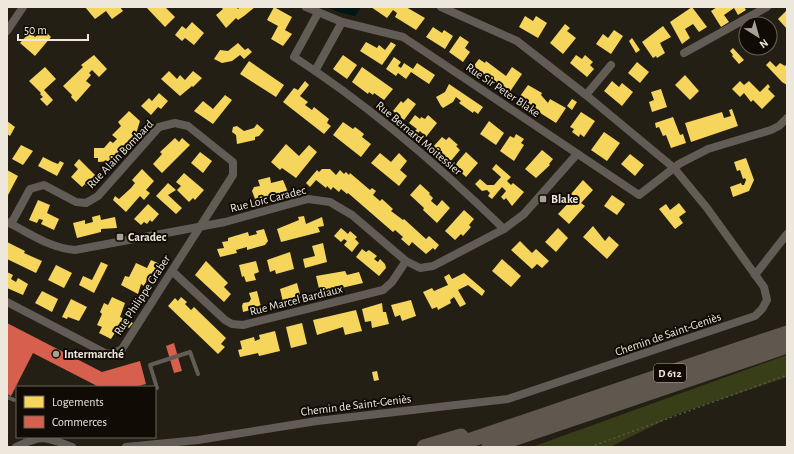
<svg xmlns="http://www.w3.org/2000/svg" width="794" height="454" font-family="'Alegreya Sans',sans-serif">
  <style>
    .green { fill: #383e18 }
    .water { fill: #041515 }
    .homes { fill: #f6d55c }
    .shops { fill: #d6604d }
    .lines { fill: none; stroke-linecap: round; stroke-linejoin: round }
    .path { stroke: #5b5750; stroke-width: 1.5; stroke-dasharray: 2 3; stroke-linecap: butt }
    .lane { stroke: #625c56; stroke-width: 4 }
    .street { stroke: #625c56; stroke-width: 8 }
    .highway { stroke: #60584f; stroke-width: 15 }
    .poi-dot { fill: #a7a295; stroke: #100c05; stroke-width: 1.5 }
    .labels { text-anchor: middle; stroke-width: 4; stroke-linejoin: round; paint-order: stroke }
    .shield { fill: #100c05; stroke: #aba69b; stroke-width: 1 }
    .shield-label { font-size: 11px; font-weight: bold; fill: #ede8db }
    .street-label { font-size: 12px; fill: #ede8db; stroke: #100c05 }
    .poi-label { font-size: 12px; font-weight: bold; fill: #ede8db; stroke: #100c05; text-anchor: start }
  </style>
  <rect width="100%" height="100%" fill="#241f14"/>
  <polygon class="green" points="787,355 787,377 677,414 610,447 532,447"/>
  <polygon class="water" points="326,7 361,7 355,16 338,12"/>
  <g class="homes">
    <polygon points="85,7 120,7 123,11 112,19 106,11 95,19"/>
    <polygon points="146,7 165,7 175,17 165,27"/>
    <polygon points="221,7 236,7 238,9 240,7 255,7 244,16 238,20 236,18 226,28 216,15 223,9"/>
    <polygon points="274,7 292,17 285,30 292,34 283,46 271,39 278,26 267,20"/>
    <polygon points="371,7 406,7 425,18 416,30 395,17 397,13 393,10 387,18"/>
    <polygon points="692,7 707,27 699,32 693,24 685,29 690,38 682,44 670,22"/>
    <polygon points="717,7 744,7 746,10 738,15 734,8 724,15 729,22 721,27 711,11"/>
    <polygon points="787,10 787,29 778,19"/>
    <polygon points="525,16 533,21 536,16 547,23 538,38 519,27"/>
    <polygon points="192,22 204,33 194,45 185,38 182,41 175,35 182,26 186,29"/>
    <polygon points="565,24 570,28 567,31 576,38 563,54 550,43"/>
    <polygon points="663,26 671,37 660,43 665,53 657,58 656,56 653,58 642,42"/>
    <polygon points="433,27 442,33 444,30 453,36 445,49 426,37"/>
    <polygon points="44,30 51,37 35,56 20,43 30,32 35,37"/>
    <polygon points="614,30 623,36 611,54 596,44 603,34 608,38"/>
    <polygon points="460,36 469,42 465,48 470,52 463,62 449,52"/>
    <polygon points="632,38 640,50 636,53 629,41"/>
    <polygon points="366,42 377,48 379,45 385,50 391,42 396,45 382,65 360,51"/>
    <polygon points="238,43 245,50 248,48 252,52 244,59 240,55 232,61 222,63 214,59 220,50 228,51"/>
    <polygon points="733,48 744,60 739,64 732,56 733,55 730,51"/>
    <polygon points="94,55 107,69 99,77 92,70 89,73 91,75 86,81 91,85 76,102 71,97 72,95 63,86 83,67 81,65"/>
    <polygon points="343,55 357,65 347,79 333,69"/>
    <polygon points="576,55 582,59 585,55 593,62 590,65 594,69 587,77 570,63"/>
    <polygon points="394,57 401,62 398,66 401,68 404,63 413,69 417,63 435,75 429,84 411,72 406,79 398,73 396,76 386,69"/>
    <polygon points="479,59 485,63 486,61 506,76 512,67 522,74 509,93 472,68"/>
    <polygon points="249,61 284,85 276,97 240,74"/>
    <polygon points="770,61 776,67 780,63 785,66 787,63 787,85 782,82 766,65"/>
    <polygon points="637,62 649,72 640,83 628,73"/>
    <polygon points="45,67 56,79 44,90 53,100 47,106 40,99 43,97 40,94 41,93 29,81"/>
    <polygon points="362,67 393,89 384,100 374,93 373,95 369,92 368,94 352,82"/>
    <polygon points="169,71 177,79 180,75 185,80 193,71 202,78 193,87 192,86 180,96 161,79"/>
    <polygon points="685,75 699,91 690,100 675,85"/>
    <polygon points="305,81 309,85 300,96 308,102 305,105 312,110 314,107 329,119 327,123 331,126 324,134 283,102 294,88 298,90"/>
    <polygon points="612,81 619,87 622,83 633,92 622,106 604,91"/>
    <polygon points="740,81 744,85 749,81 760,92 768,84 770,87 768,89 775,96 762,109 753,100 751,102 744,93 740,97 732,89"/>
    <polygon points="449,84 483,107 478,114 474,111 473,113 459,103 461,101 456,97 453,102 443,108 441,106 436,97 445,92"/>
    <polygon points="528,85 542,93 541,95 548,103 550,99 566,108 556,123 518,99"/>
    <polygon points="661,89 667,107 652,112 649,102 654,100 651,92"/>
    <polygon points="159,93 168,101 161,109 158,107 151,115 141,106 149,98 152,101"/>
    <polygon points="225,95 232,100 213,124 194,111 203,101 213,109"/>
    <polygon points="408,98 416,104 404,120 393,111 401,101 403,103"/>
    <polygon points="572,99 577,102 572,110 567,106"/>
    <polygon points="732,109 738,126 691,142 685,123 722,112 724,118 731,116 729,110"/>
    <polygon points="129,111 140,121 136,134 110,161 98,162 98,158 94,158 94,148 104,148 110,141 113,143 117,139 112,135 121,126 118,122"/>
    <polygon points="581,112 595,121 584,137 580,134 579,137 572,132 574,129 570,127"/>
    <polygon points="415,115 420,119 421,117 425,119 428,115 437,123 426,137 420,131 418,133 415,131 417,129 409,123"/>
    <polygon points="673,117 680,135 683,134 686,143 671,148 666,135 663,136 659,127 656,128 655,123"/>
    <polygon points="7,121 15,127 10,136 7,134"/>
    <polygon points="489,121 504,133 496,145 480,134"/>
    <polygon points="343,122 353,129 355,127 359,130 364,134 362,137 371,144 361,157 333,135"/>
    <polygon points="257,124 264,130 259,136 255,137 255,140 237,144 236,135 232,132 233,127 237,126 244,131 254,128"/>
    <polygon points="604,132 620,143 607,161 591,150"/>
    <polygon points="516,134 524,139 521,143 524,145 514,161 500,151 510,136 514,138"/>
    <polygon points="442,137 446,140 449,137 458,145 456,146 460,150 450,162 433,147"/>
    <polygon points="175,138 179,142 182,138 190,145 162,173 153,164 162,154 160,152"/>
    <polygon points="286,144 299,156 309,145 317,152 296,178 282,168 280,170 271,162"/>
    <polygon points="21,145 33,151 23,165 12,159"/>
    <polygon points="542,150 553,159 549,164 550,165 536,178 525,169"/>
    <polygon points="200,152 212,161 203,173 191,163"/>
    <polygon points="466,152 478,163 466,177 454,166"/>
    <polygon points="380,153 391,162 399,153 407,161 400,170 407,176 399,186 371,163"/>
    <polygon points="630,154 644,165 635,176 621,164"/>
    <polygon points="43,157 53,162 58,164 60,161 64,163 57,176 38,166"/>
    <polygon points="746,158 754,180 749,191 733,197 730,187 741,183 742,185 744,185 746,180 745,178 743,179 740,170 737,171 734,162"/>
    <polygon points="79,159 96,176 87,186 85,184 82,187 71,177 78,169 74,165"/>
    <polygon points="496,164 511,177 507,181 511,185 513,183 524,192 512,206 506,198 504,200 501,197 506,191 502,187 492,199 488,196 490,193 487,190 482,191 475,184 480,179 487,185 494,185 501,177 492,169"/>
    <polygon points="142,169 154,181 146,190 150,193 144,200 140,196 126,212 113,200 115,196 119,199 131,188 135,183 132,180"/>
    <polygon points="322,169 330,169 336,175 340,170 344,174 346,172 349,175 350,173 370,190 372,188 376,191 373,195 380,201 382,199 393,209 391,211 403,220 404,219 426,239 429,236 439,245 435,250 433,248 426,254 412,242 409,246 401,239 403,237 395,230 393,232 348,193 347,194 341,189 339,192 333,187 331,190 327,186 326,188 316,180 310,187 306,183 317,170 319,172"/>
    <polygon points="7,170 18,176 7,197"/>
    <polygon points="184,173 204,190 195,200 193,198 189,202 177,190 181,186 176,182"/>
    <polygon points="270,177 271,183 283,180 288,192 255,199 252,191 254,187 260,186 258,180"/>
    <polygon points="583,180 593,190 581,203 585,206 569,224 558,214 574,197 571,194"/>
    <polygon points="168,183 176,190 168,195 182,208 176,214 156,196"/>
    <polygon points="420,184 430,193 429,194 433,198 431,201 437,206 442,200 450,208 437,223 423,210 424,208 410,195"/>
    <polygon points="612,195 625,204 617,215 604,206"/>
    <polygon points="38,200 50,205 47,213 59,219 54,230 41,224 43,220 39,219 37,223 29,220"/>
    <polygon points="679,203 686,212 679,217 683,223 675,229 659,209 666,204 670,210"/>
    <polygon points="148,204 159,214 152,222 150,220 147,224 144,222 141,225 134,219"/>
    <polygon points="464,210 474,219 469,225 471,227 463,236 461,234 455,240 445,231"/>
    <polygon points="100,215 101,220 115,217 117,228 101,229 101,232 77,238 73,223 85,220 85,224 93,222 92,217"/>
    <polygon points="304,216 306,224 322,217 324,226 318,227 320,232 281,242 277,229 299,220 298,217"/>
    <polygon points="593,226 605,241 609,236 619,245 607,259 583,237"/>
    <polygon points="341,228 348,234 350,231 357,237 355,239 359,243 352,252 344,245 347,241 344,239 341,242 334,236"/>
    <polygon points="558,228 568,238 556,252 545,242"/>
    <polygon points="264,229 268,241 265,245 247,250 247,247 236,250 237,253 220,257 217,249 224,248 222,242 228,241 228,238 248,232 249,236 257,234 256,231"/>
    <polygon points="520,241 532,253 536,249 549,261 542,268 537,264 532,269 511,250"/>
    <polygon points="7,242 25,251 24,253 42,261 36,273 7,259"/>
    <polygon points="323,243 327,262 305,268 303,259 315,256 312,246"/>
    <polygon points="362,249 366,252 369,250 377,256 374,259 378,262 380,259 385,264 386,268 379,276 356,257"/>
    <polygon points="290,252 294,269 276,274 275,270 270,272 267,260"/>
    <polygon points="502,259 521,276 511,287 492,271"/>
    <polygon points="151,260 160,264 150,282 147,280 144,286 141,284 138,294 121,285 125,276 129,277 136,263 147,268"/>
    <polygon points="206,261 228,283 224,287 231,294 224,302 195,275"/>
    <polygon points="256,261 259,272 254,274 256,280 246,282 244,276 242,277 239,265"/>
    <polygon points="101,262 108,265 94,293 79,285 83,276 92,280"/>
    <polygon points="56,265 72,273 64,288 48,280"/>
    <polygon points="345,271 347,275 359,272 363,283 320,293 316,276"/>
    <polygon points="7,272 13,275 11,279 16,282 18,278 28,284 23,295 7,288"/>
    <polygon points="464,273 485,291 482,296 468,285 458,290 466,304 460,307 454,297 450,300 451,303 438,310 437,307 432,309 423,292 432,288 434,291 448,285 444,277 449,274 452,279"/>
    <polygon points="297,283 301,298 283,302 280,289"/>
    <polygon points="42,291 58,299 52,312 35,303"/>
    <polygon points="257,291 261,307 243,312 242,306 243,303 249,302 251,299 249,293"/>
    <polygon points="112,297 125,303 120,317 133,323 129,328 121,323 111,339 99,333 102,327 97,325 102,314 100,312 104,303 108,305"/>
    <polygon points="181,297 187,302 185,304 191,310 194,307 226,338 221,344 225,347 218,354 168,306 175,298 178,301"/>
    <polygon points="71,299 87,307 79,321 68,317 67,319 62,317"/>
    <polygon points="411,300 416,316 402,321 400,315 395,317 391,305"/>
    <polygon points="382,303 383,312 386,312 389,324 372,328 371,321 365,322 362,309"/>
    <polygon points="356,310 362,331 345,335 343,327 317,335 313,320"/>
    <polygon points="302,323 307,344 291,348 286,327"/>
    <polygon points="275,331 280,351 259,356 258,353 240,357 238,350 242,349 240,341 254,337 255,341 260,339 259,335"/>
    <polygon points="377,371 379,380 374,381 372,372"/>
  </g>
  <g class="shops">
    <polygon points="7,323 102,372 140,361 146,384 134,387 99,387 33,353 11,396 7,394"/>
    <polygon points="174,343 182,371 174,373 166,346"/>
  </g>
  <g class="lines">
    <polyline class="path" points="590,447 787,375"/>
    <g class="lane">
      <polyline points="157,388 150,365 190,352 198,374"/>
      <polyline points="7,397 14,400"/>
    </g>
    <g class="street">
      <polyline points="306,7 342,22 403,37 639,195 679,164 708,149 771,130 779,126 787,118"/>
      <path d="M318 13 294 57C369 105 440 167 504 229"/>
      <polyline points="7,31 23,7"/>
      <polyline points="684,53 767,7"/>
      <polyline points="315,71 342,22"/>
      <polyline points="586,95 611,65"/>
      <path d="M7 222C30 233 49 248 75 250L225 222 308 199 330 202 352 215 406 261 420 268 433 266 504 229 524 214 577 154"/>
      <polyline points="172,271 225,320 232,324 243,325 383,290 392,282 406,261"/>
      <polyline points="755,275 787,234"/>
      <polyline points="7,302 107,354 114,353 122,349 233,175 233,162 188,126 175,123 159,127 98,196 86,203 76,202 44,185 30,189 11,224"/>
      <path d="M16 447C43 434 45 437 72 447"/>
      <polyline points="126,447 198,440 317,421 508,399 755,316 762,309 767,300 764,287 707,208 674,168 586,95 517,41 441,7"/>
    </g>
    <g class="highway">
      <polyline points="424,447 461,436"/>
      <polyline points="450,447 787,333"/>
      <polyline points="489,447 787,346"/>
    </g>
  </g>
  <g class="poi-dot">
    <rect x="539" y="195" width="8" height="8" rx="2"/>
    <rect x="116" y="233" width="8" height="8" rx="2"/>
    <circle cx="56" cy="354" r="4"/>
  </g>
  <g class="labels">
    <rect class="shield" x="654" y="364" width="32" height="18" rx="3"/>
    <g class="shield-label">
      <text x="670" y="377">D 612</text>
    </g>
    <g class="street-label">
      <text transform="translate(503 90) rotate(34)" y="4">Rue Sir Peter Blake</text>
      <text transform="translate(419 138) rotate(40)" y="4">Rue Bernard Moitessier</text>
      <text transform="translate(120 154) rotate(-46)" y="4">Rue Alain Bombard</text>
      <text transform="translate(268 199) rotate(-14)" y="4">Rue Loïc Caradec</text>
      <text transform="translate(142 295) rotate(-57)" y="4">Rue Philippe Graber</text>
      <text transform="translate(296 300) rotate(-14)" y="4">Rue Marcel Bardiaux</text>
      <text transform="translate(668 334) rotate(-19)" y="4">Chemin de Saint-Geniès</text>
      <text transform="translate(356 405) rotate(-7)" y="4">Chemin de Saint-Geniès</text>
    </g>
    <g class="poi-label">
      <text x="551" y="203">Blake</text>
      <text x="128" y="241">Caradec</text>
      <text x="64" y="358">Intermarché</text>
    </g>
  </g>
  <rect width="794" height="454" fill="none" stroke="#ede8db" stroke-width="16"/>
  <rect x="16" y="386" width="140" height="52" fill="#100c05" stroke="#68645b"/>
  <rect x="24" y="396" width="20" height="12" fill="#f6d55c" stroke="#68645b"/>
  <text x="52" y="406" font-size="12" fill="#ede8db">Logements</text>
  <rect x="24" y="416" width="20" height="12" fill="#d6604d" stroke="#68645b"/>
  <text x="52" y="426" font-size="12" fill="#ede8db">Commerces</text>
  <g transform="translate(758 36) rotate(143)"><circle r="19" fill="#100c05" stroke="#68645b"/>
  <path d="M0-3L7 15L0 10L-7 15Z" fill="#a7a295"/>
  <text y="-6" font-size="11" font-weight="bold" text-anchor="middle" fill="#ede8db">N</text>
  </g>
  <path d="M18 34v6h70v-6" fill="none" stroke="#ede8db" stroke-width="2"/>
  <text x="24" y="34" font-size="12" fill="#ede8db" stroke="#100c05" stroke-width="3" paint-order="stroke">50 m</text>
</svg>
